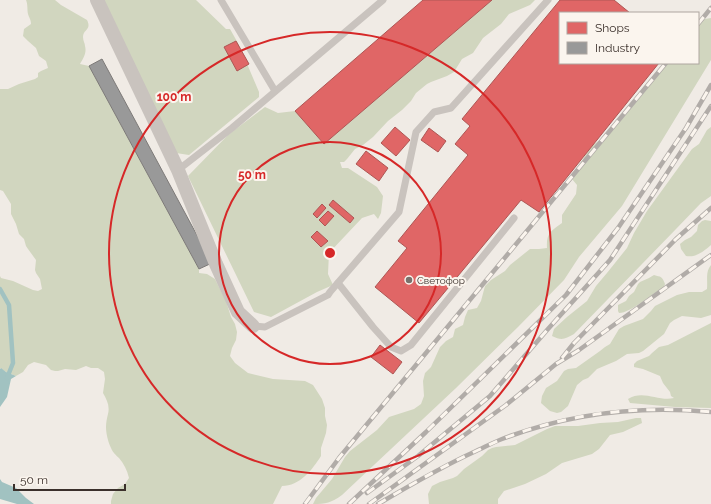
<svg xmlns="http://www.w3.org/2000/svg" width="711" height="504" font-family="Raleway,sans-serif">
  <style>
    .green { fill: #d1d6bf }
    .water { fill: #a1c2c1 }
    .shops { fill: #e06666; stroke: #ae5654 }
    .industry { fill: #999; stroke: #7d7a78 }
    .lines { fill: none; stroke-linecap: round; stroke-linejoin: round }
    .stream { stroke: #a1c2c1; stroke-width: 4.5 }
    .lane { stroke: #c9c3be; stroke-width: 7 }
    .street { stroke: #c9c3be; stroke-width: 14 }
    .rail-casing { stroke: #b1aca8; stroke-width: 4.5 }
    .rail { stroke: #fbf5ee; stroke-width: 3; stroke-dasharray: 9; stroke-linecap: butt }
    .ring { fill: none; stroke: #d62828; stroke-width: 2 }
    .poi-dot { fill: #7a716c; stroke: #fbf5ee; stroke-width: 1.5 }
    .labels { text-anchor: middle; stroke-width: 4; stroke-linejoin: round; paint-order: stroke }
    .poi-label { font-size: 10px; fill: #3b302b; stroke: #fbf5ee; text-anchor: start }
    .centre { fill: #d62828; stroke: #fbf5ee; stroke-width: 2 }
    .ring-label { font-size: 12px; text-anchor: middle; font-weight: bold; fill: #d62828; stroke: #fbf5ee; stroke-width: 4; stroke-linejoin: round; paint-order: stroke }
  </style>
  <rect width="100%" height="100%" fill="#f0ebe5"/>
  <g class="green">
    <path d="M26 0H55L61 5 87 20C92 30 83 29 83 37 83 41 85 43 85 46 87 53 83 59 80 64L89 66 199 269V273L207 274 215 279 226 301 231 317 235 324 237 332 236 340 232 348 230 356 235 363 248 373 273 379 305 381 313 385 322 399 325 408V416L327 425 326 433 321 448V456C312 470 300 486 282 486L273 504H111V501L113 494 118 488 125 484 129 478C127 470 124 464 119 458 116 455 113 453 111 448 108 442 106 433 106 427 106 422 107 418 108 414 110 406 107 400 103 393L105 379 104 372 98 368H91L86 366 76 370 65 369 58 371H55L51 370 46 365 34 362 28 365 23 372 16 376 6 372 0 368V276L1 278 13 281 33 290 38 291 42 289 40 279 36 273 35 270 36 260 28 249 26 246 24 239 19 234 16 224 11 214V204L3 191 0 190V89H8L19 84 35 79 38 77V73L41 71 48 68 46 61 39 56 36 48 28 41 23 36 24 29 31 24C31 19 29 18 28 14 27 9 28 5 26 0Z"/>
    <polygon points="102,0 196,0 226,29 230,29 239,45 259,92 259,97 189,155 176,153"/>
    <polygon points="492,0 535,0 530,5 509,14 501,24 483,38 473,53 462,59 454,72 447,76 431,82 427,84 416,93 411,101 402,110 388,121 373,137 363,145 355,149 347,159 344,162 340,162 342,168 348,168 377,187 383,196 381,213 378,219 374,214 362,218 329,253 328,274 333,285 317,292 271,317 254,312 188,176 228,135 265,107 278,113 295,111 324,144"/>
    <path d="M711 18V60L622 206 579 257 564 280 518 327 456 388 342 495C331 503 326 504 313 504L316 498 332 479 345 457 350 451 377 430 389 417 414 409 421 404 424 396 423 381 425 373 431 367 440 347 446 341 453 337 455 329 463 325 465 317 468 310 477 308 481 301 485 286 491 280 505 271 510 265 530 249H539L547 248C546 233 551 231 562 223V215L576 194 577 185 572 179 574 172 583 159 588 151 593 145 600 140 614 127 629 107 658 75 666 63H698V23L705 19Z"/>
    <path d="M711 127V196L701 203 676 229 574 334C565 339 562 341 552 336L554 329 567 317 587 301 596 286 607 273 627 248 634 233 647 211 692 149 699 144 707 130Z"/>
    <path d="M705 220 711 221V245C704 251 696 258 686 256L681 249 680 244 685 240 691 237 697 231 698 225 702 221Z"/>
    <path d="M711 265V315L701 318 682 316 674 320 670 323 664 334 643 351 639 353 627 354 616 361 597 369 588 378 583 380 577 385 568 406 561 412 557 413 550 411 541 403 542 396 546 388 557 381 564 371 568 369 576 368 600 351 605 347 610 344 619 329 624 326 643 319 651 311 655 306 677 295 689 292H702L707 289C708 280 705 272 711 265Z"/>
    <path d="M654 275C661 277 662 276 665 284L664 287C653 293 631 313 619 313L618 311V305L626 301 629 296 634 292 638 284 640 282 649 278Z"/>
    <path d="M711 323V408L675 407 630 403 628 399C643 389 659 402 674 398L671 396 670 392 663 383 660 376 643 369 634 367V364L637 361 649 356 652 353 659 347 668 345Z"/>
    <polygon points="636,418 641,418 642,423 623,432 610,435 599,449 592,454 562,463 546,474 525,484 504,491 498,499 498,504 429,504 428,494 432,486 440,482 453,478 457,476 464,469 482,456 488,450 492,448 496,447 515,445 547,429 555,426 578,426 600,423 618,422"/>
  </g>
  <g class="water">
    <polygon points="1,368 6,372 16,376 11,379 7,397 0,407 0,369"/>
    <polygon points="0,479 2,482 16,488 26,498 34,504 17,504 0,499"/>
  </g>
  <g class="shops">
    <polygon points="423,0 492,0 324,144 295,111"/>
    <polygon points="560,0 614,0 630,13 560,13 560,63 659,63 539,212 521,200 419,323 375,287 407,248 398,241 468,155 455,144 470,126 462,119"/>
    <polygon points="236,41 249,64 237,71 224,47"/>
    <polygon points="395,127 410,140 396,156 381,143"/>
    <polygon points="429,128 446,141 438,152 421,140"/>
    <polygon points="366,151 388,168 379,181 356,164"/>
    <polygon points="333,200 354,218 350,223 329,205"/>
    <polygon points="322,204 326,208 317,218 313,214"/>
    <polygon points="328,211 334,216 325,226 319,220"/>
    <polygon points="317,231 328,241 321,247 311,237"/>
    <polygon points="380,345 402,362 393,374 371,357"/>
  </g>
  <polygon class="industry" points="102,59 212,263 199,269 89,66"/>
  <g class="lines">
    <polyline class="stream" points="0,289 9,305 13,363 7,378"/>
    <g class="lane">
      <polyline points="221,0 275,91"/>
      <polyline points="178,170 232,128 383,0"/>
      <polyline points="338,283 373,327 391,347 401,351 411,345 514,218"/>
      <polyline points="253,326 265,327 328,295 330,292 399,212 416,132 434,112 451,108 548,0"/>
    </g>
    <polyline class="street" points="97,0 178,170 216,264 238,312 253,326"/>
    <g class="rail-casing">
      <g id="rail">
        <polyline points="698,24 711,8"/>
        <polyline points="562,358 574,343 676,239 711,208"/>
        <polyline points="367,493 418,456 490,396 548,329 610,260 711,106"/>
        <polyline points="305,504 339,458 666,63"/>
        <polyline points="349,504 426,432 566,295 618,228 686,128 711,85"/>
        <polyline points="369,504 506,405 556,364 579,350 711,255"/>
        <path d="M378 504C409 486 441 467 474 452 483 448 492 443 502 439 570 413 639 405 711 412"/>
      </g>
    </g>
    <use href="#rail" class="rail"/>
  </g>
  <g class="ring">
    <circle cx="330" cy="253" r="111"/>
    <circle cx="330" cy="253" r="221"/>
  </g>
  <circle class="poi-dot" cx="409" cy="280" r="4"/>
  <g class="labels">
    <g class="poi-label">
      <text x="417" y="284">Светофор</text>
    </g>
  </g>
  <circle cx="330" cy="253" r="6" class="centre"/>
  <g class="ring-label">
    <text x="174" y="101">100 m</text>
    <text x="252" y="179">50 m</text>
  </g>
  <rect x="559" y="12" width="140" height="52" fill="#fbf5ee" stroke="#aea6a0"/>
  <rect x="567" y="22" width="20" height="12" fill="#e06666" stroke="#aea6a0"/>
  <text x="595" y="32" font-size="12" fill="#3b302b">Shops</text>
  <rect x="567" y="42" width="20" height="12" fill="#999999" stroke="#aea6a0"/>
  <text x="595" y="52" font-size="12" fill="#3b302b">Industry</text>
  <path d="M14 484v6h111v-6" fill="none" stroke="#3b302b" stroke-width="2"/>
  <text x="20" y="484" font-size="12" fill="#3b302b" stroke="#fbf5ee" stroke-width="3" paint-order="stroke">50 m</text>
</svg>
